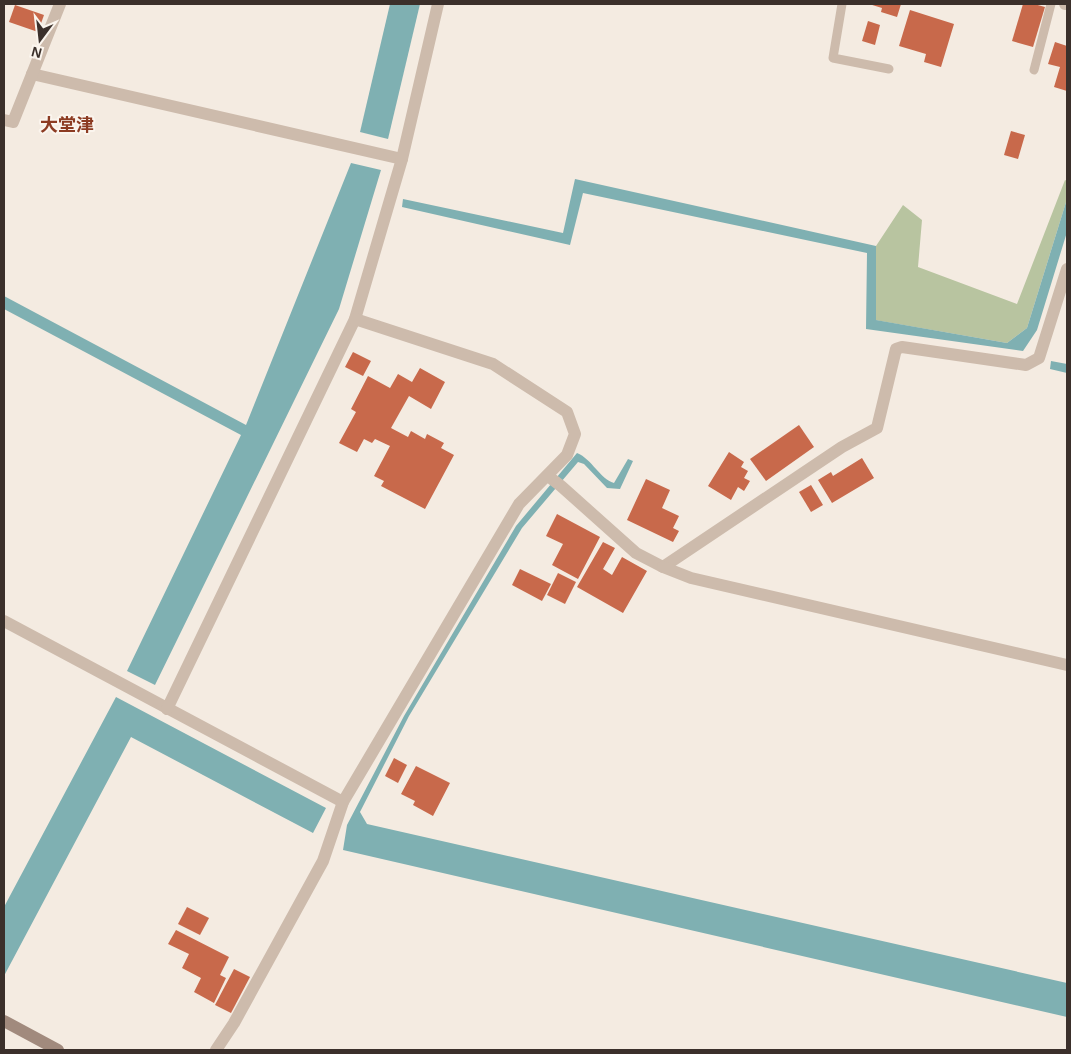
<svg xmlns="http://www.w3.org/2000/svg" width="1071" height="1054" font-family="Arial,'Noto Sans JP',sans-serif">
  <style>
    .green { fill: #b8c4a0 }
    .water { fill: #7fb0b2 }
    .building { fill: #c8694b }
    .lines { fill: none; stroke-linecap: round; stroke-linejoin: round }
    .lane { stroke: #cdbbac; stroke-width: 9 }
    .street { stroke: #cdbbac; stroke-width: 12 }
    .secondary { stroke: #a18a7d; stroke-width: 12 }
    .labels { text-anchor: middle; stroke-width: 4; stroke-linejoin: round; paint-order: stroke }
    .neighbourhood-label { font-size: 18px; font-weight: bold; fill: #8c3b22; stroke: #fbf5ee }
  </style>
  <rect width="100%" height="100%" fill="#f4ebe1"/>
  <polygon class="green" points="1065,180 1067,181 1067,199 1027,328 1007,343 875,320 876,246 903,205 922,220 918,267 1017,304"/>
  <g class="water">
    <polygon points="390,4 420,4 388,139 360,132"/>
    <polygon points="351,163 381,170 339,309 155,685 127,671 241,435 4,309 4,296 246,425"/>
    <polygon points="575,179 876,246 876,320 1007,343 1027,328 1067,199 1067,232 1037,330 1023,351 866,329 867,253 583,193 570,245 402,207 403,199 563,233"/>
    <polygon points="1051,361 1067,364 1067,373 1050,369"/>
    <path d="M577 453C592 459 600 479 614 483L628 459 633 461 620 489 607 488 584 464 578 462 522 528 409 716 360 812 367 824 1067 983V1017L343 850 347 825 404 716 516 526Z"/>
    <polygon points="116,697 326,808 313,833 131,737 4,976 4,907"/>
  </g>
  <g class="building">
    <polygon points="869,4 901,4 897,17 881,12 882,8"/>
    <polygon points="1023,4 1034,4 1045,7 1033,47 1012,41"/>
    <polygon points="15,5 44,15 38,32 9,22"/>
    <polygon points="910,10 954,24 941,67 924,62 926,54 899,46"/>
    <polygon points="868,21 880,25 875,45 862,41"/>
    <polygon points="1055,42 1067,46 1067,91 1054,87 1060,67 1048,64"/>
    <polygon points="1011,131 1025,135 1018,159 1004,155"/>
    <polygon points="353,352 371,361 363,376 345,367"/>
    <polygon points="420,368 445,382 431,409 409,396 391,428 408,437 411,431 425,439 427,434 444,443 441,448 454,455 425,509 381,486 384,481 374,476 390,446 375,439 372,443 364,439 357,452 339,443 356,412 351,409 368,376 390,388 398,374 412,382"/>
    <polygon points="799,425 814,447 766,481 750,459"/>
    <polygon points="729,452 744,462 741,467 748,471 744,478 750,481 744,491 738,487 731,500 708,486"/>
    <polygon points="862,458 874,478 832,503 818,480 831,472 833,476"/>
    <polygon points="646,479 670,490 662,508 679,516 673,528 679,531 673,542 627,520"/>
    <polygon points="811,485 823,505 811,512 799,492"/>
    <polygon points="557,514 600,537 578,579 552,565 563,544 546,536"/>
    <polygon points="603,542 615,548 603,569 612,575 622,557 647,571 623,613 577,587"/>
    <polygon points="520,569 551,584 542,601 512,585"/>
    <polygon points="558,573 576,582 565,604 547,595"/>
    <polygon points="394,758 407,765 398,783 385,776"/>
    <polygon points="416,766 450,783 433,816 413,805 415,801 401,794"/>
    <polygon points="187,907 209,918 200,935 178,924"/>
    <polygon points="176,930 229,957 220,975 226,978 214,1003 194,992 201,978 182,968 189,954 168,944"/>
    <polygon points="234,969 250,977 231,1013 215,1005"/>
  </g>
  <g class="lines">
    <g class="lane">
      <polyline points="842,4 833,58 889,69"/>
      <polyline points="1034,70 1051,4"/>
    </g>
    <g class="street">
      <polyline points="1065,4 1067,4"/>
      <polyline points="32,74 402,159"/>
      <polyline points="4,120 13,122 60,4"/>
      <polyline points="548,476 561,486 636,553 663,567 842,447 877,428 896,349 902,347 1026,365 1039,358 1067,269"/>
      <polyline points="663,567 691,578 1067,665"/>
      <polyline points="4,621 343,802"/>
      <polyline points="167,709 355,319 402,159 438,4"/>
      <polyline points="216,1050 234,1023 323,861 343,802 519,504 567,455 575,434 567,412 493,364 355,319"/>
    </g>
    <polyline class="secondary" points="4,1021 58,1050"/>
  </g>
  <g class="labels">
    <g class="neighbourhood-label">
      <text x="67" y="131">大堂津</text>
    </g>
  </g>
  <rect width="1071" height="1054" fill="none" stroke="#3b302b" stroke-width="10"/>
  <g transform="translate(40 40) rotate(195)" stroke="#fbf5ee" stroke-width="4" paint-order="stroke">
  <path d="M0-4L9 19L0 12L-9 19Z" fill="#3b302b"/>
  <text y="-8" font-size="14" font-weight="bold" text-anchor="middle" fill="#3b302b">N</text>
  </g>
</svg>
